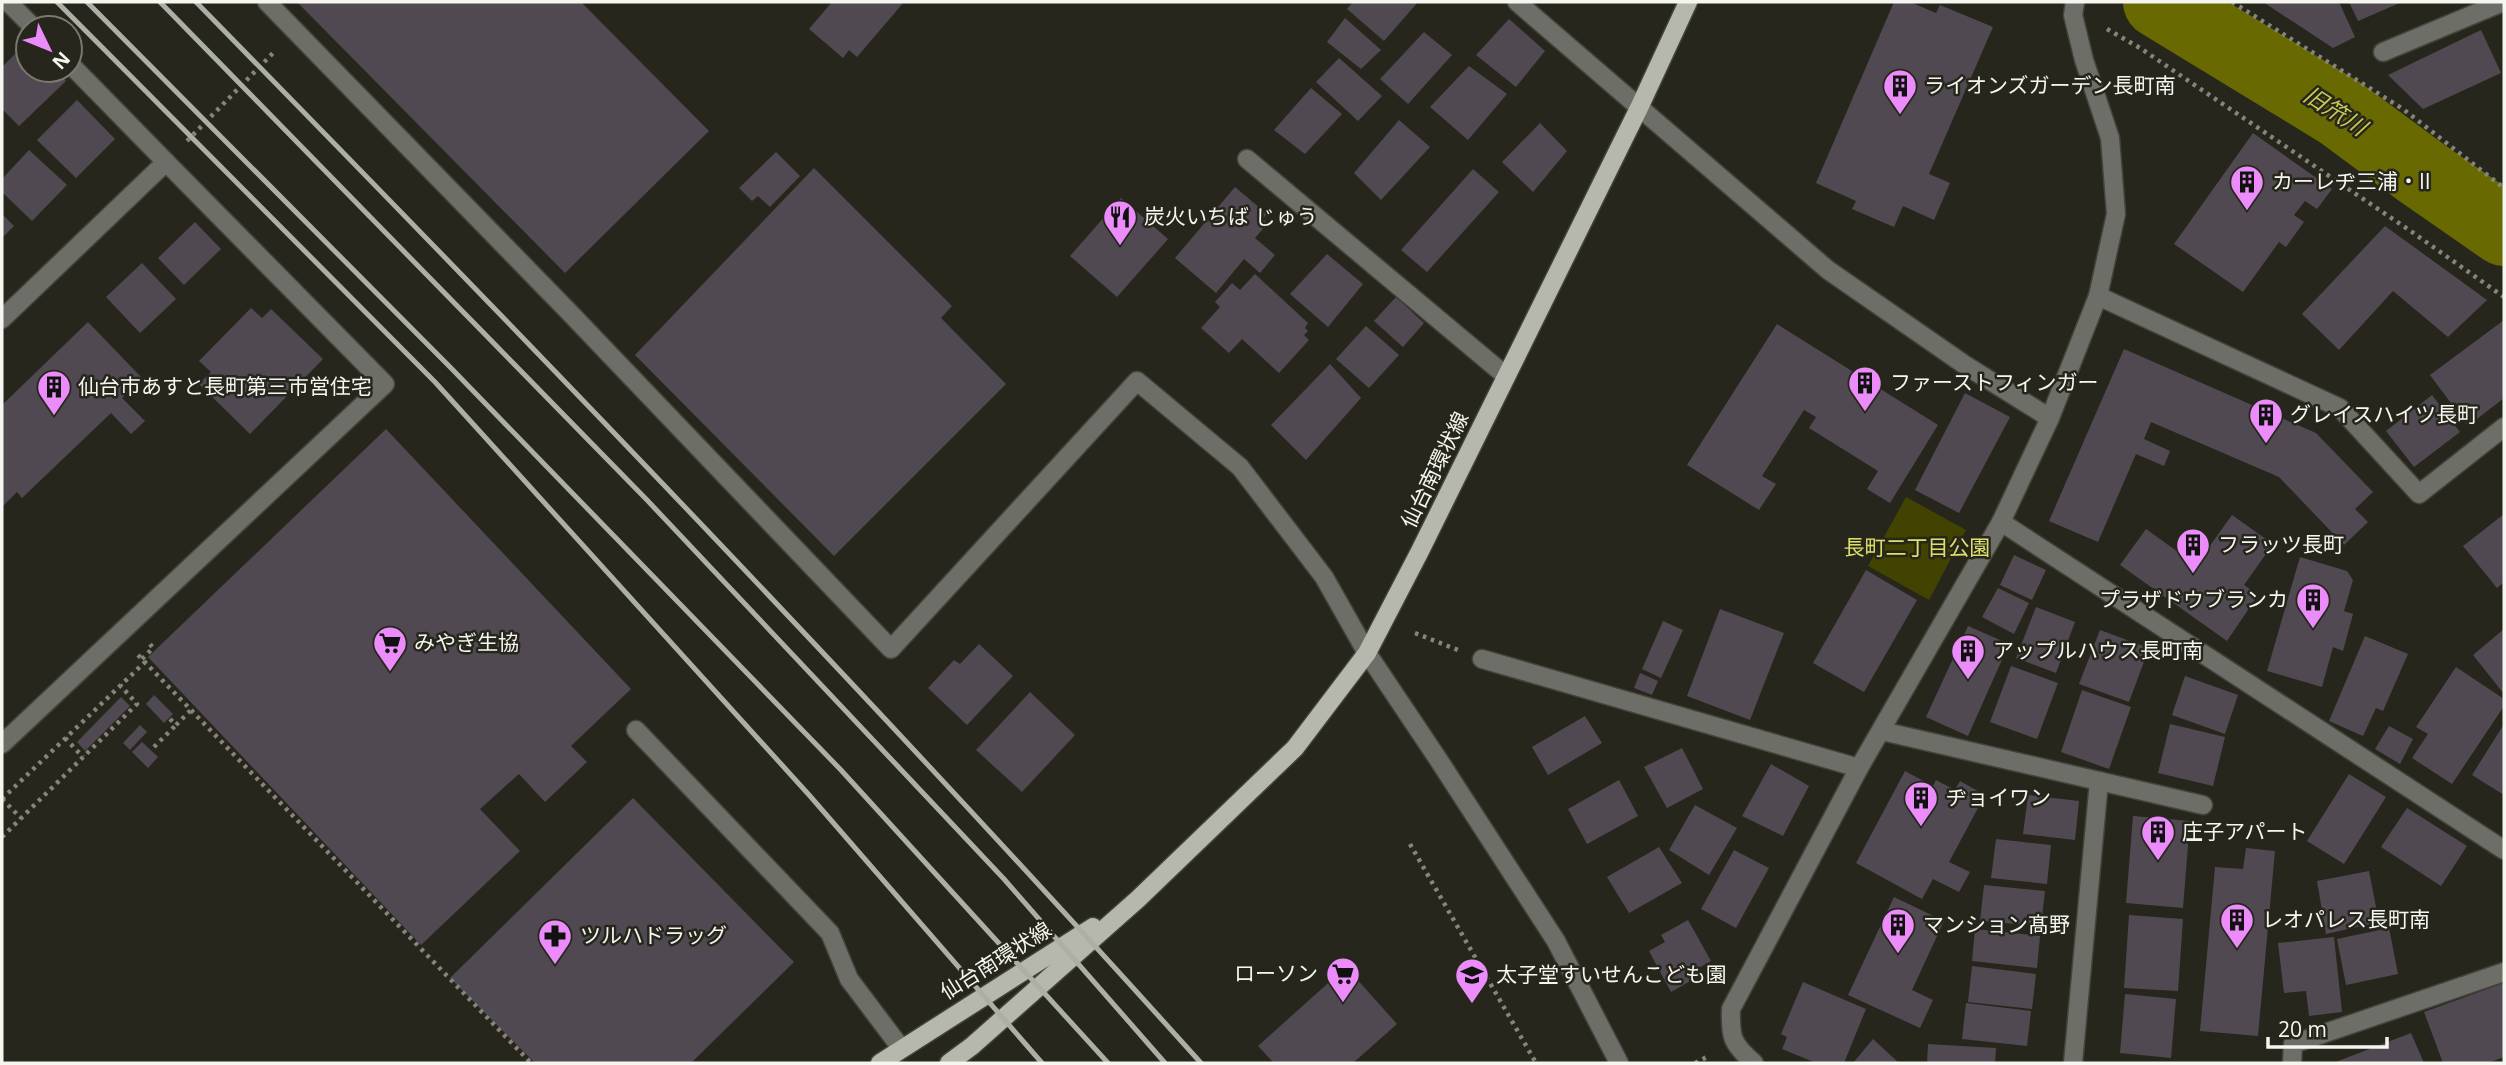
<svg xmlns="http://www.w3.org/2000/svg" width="2506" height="1065" font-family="'Open Sans','Noto Sans JP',sans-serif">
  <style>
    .green { fill: #424301 }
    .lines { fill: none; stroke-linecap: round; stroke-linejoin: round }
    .river { stroke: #686900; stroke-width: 72 }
    .building { fill: #514952 }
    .service-casing { stroke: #43433a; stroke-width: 21 }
    .minor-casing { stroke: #43433a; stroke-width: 21 }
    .tertiary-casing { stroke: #43433a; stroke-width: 21 }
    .primary-casing { stroke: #43433a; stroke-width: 21 }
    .path { stroke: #84857c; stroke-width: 4.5; stroke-dasharray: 3.5 5; stroke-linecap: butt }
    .service { stroke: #6e6e69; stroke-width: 18 }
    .minor { stroke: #6e6e69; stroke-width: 18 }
    .tertiary { stroke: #6e6e69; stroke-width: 18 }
    .primary { stroke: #b7b8ad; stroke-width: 18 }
    .rail { stroke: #adaea6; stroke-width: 5 }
    .labels { text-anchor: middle; stroke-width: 5; stroke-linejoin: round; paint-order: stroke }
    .poi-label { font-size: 21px; fill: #f5f6ef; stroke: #26261c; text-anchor: start }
    .street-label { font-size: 21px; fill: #f5f6ef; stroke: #26261c }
    .park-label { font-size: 21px; fill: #dce06a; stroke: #26261c }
    .water-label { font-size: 23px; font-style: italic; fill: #c6c952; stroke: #26261c }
  </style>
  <rect width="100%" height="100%" fill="#26261c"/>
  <polygon class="green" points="1906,497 1966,530 1929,600 1868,566"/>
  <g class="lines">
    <polyline class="river" points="2159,2 2341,113 2422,173 2504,230"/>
  </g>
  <g class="building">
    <polygon points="297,2 581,2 709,131 565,273"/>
    <polygon points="832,2 904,2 857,57 849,50 843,58 809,29"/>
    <polygon points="1353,2 1418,2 1384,41 1347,9"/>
    <polygon points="1894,2 1910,2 1936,13 1940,5 1993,27 1929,174 1950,183 1934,220 1903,206 1894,227 1852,209 1856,201 1816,183"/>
    <polygon points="2263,2 2339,2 2355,37 2333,48"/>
    <polygon points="2349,2 2402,2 2358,21"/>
    <polygon points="1345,18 1381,50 1361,69 1327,42"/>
    <polygon points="1509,19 1545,51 1516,87 1476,55"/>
    <polygon points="2481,30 2501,73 2423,109 2388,75"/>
    <polygon points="1424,32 1452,55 1408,104 1380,79"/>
    <polygon points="28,41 28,70 55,70 66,81 19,126 2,109 2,67"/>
    <polygon points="1339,58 1382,96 1358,121 1316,82"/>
    <polygon points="1469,66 1507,94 1468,140 1430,107"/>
    <polygon points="1311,88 1342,114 1305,154 1274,130"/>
    <polygon points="77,100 115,139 76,178 37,140"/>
    <polygon points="1399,120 1430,147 1381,200 1354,173"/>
    <polygon points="1540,123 1567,151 1533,192 1502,162"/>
    <polygon points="2253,133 2332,189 2317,209 2305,201 2294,215 2304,222 2286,247 2279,242 2243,292 2174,244"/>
    <polygon points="29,150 67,185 32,221 2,192 2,179"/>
    <polygon points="776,152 800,176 770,207 758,196 752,201 739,188"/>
    <polygon points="814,168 952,306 941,318 1006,384 834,556 635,355"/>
    <polygon points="1473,169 1499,192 1427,272 1401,250"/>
    <polygon points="1235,187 1267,214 1262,219 1268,223 1255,238 1275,255 1260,273 1244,259 1216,293 1175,258"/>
    <polygon points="1121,198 1168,239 1117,297 1070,256"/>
    <polygon points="2,214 14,226 2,238"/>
    <polygon points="195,222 221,249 184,285 158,258"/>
    <polygon points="2385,226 2487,300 2448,337 2393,291 2339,350 2302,314"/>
    <polygon points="1327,254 1363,284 1328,327 1290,294"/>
    <polygon points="142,263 176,299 140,333 106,297"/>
    <polygon points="1255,274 1308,323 1305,328 1308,331 1304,335 1309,340 1279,373 1242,339 1229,353 1201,328 1220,307 1215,302 1232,283 1240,290"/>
    <polygon points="1396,297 1424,323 1403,347 1374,321"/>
    <polygon points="251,308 262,318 271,309 323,359 250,434 199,384 211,372 199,361"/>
    <polygon points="2504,320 2504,398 2468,426 2430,375"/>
    <polygon points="88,322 142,378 122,398 145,421 131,434 111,413 22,498 17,492 2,507 2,405"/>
    <polygon points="1777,324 1938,425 1890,503 1867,489 1878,471 1809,428 1816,417 1804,410 1762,476 1776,484 1759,510 1687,465"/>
    <polygon points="1366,326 1399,355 1369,388 1336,359"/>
    <polygon points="2124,349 2316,433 2373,492 2355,509 2368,522 2344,545 2279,477 2151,422 2144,439 2170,451 2164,466 2136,454 2098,542 2049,521"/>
    <polygon points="1330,364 1361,398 1306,460 1271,425"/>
    <polygon points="1965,393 2010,417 1959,513 1915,490"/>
    <polygon points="2432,395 2460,432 2414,467 2386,431"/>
    <polygon points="386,429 631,689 571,746 587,762 545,802 519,774 480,809 520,851 421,945 148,657"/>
    <polygon points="2504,514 2504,582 2497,588 2463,546"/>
    <polygon points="2232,515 2273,544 2244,585 2258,595 2227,641 2120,565 2146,529 2196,565"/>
    <polygon points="2014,555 2046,570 2032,600 2000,585"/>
    <polygon points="2300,557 2347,571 2353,580 2344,611 2353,614 2343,651 2333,647 2322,687 2267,671"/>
    <polygon points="1866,570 1917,600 1864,692 1813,663"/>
    <polygon points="1998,588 2029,603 2014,634 1982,617"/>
    <polygon points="2036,607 2075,622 2056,673 2016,658"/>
    <polygon points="1720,609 1784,633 1750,720 1687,696"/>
    <polygon points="1663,621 1683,630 1661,678 1642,669"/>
    <polygon points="1968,626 2009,644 1968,736 1926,717"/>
    <polygon points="2504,629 2504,694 2473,655"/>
    <polygon points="2100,630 2149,648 2129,702 2079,684"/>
    <polygon points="2365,636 2408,654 2383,711 2376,708 2363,736 2329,721"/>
    <polygon points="979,644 1013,676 967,725 928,688 954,660 960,664"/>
    <polygon points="2011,666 2058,683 2037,739 1990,722"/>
    <polygon points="2456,667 2504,699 2504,706 2452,784 2412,758 2428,734 2416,727"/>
    <polygon points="1640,673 1658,681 1652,695 1634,688"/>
    <polygon points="2185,676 2238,695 2225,734 2172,715"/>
    <polygon points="2082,690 2131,707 2109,769 2061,752"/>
    <polygon points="1030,692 1075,735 1022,792 976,750"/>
    <polygon points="154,695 173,714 164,723 146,704"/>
    <polygon points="121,697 130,706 85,751 77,742"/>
    <polygon points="1585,716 1602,743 1548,775 1532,747"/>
    <polygon points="2170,724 2225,737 2213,786 2158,773"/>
    <polygon points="2504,724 2504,795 2472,775"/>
    <polygon points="140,725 147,732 130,750 123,743"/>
    <polygon points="2389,726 2413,739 2400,764 2375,749"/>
    <polygon points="142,742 158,757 148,768 132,752"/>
    <polygon points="1682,748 1703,789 1667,808 1644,767"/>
    <polygon points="1771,764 1809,786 1783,836 1742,816"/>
    <polygon points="1905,771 1933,786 1936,780 1955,790 1960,781 1985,795 1949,862 1970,872 1959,892 1933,879 1922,899 1856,863"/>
    <polygon points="2349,774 2386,797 2344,864 2307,841"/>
    <polygon points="1619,780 1638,816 1587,844 1568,809"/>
    <polygon points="2028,795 2079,801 2075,840 2023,834"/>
    <polygon points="633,798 794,962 691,1063 535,1063 450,978"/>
    <polygon points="1695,805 1737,828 1709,875 1669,850"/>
    <polygon points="2407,808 2467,846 2441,886 2381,847"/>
    <polygon points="2133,816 2190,821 2183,908 2126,903"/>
    <polygon points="1996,839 2051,845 2047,884 1991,878"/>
    <polygon points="1659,847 1682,883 1629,913 1607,877"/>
    <polygon points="2246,848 2275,851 2258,1036 2200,1031 2215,867 2243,869"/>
    <polygon points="1734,850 1769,868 1736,928 1701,909"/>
    <polygon points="2369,871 2379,922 2326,934 2317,881"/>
    <polygon points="1984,885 2045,891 2041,926 1980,921"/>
    <polygon points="1894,897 1944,921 1912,990 1933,1000 1920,1028 1848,995"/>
    <polygon points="2129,915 2183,919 2178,991 2124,988"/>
    <polygon points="1688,920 1711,961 1699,968 1703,974 1671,992 1649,951 1665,942 1661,935"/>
    <polygon points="2389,928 2398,974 2346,985 2337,939"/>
    <polygon points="1975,929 2040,936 2037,968 1972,961"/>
    <polygon points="2334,937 2342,1012 2309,1016 2306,991 2284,993 2278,943"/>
    <polygon points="1972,966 2036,974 2032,1009 1968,1002"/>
    <polygon points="1346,967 1397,1024 1353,1063 1274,1063 1258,1046"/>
    <polygon points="1803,982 1866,1009 1844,1063 1816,1063 1782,1049 1787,1037 1781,1034"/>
    <polygon points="2504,983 2504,1057 2488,1063 2443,1063 2424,1012"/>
    <polygon points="2125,994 2176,999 2171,1058 2120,1053"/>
    <polygon points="1966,1003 2031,1011 2027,1046 1962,1039"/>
    <polygon points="2411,1033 2424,1063 2333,1063"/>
    <polygon points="1873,1039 1899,1063 1853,1063"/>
    <polygon points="1928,1044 1996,1048 1995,1063 1927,1063"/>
  </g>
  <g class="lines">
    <g class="service-casing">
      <polyline id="service" points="636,730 830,933 849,979 901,1048"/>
    </g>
    <g class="minor-casing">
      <g id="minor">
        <polyline points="8,2 34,28"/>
        <polyline points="267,2 571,314 891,649 1137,381 1240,467 1324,577 1367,653"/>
        <polyline points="1517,2 1828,270 1965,365 2050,418"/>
        <polyline points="2383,52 2503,2"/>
        <polyline points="70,64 166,162"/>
        <polyline points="1247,159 1506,376"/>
        <polyline points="2098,296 2340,408 2419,494 2504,427"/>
        <polyline points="2,319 166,162 385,384 2,744"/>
        <polyline points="2001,522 2504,850"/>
        <polyline points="1482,659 1859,768"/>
        <polyline points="1882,731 2203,805"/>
        <path d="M1754 1063C1732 1044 1730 1037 1731 1009L1859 768 2001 522 2050 418 2098 296 2116 214 2110 138 2084 60 2073 15 2075 2"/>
        <polyline points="2073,1063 2099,781"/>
        <polyline points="2292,1063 2293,1044 2504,972"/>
      </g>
    </g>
    <g class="tertiary-casing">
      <polyline id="tertiary" points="1367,653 1438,759 1556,941 1619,1063"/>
    </g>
    <g class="primary-casing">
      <g id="primary">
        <polyline points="880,1063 1093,927"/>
        <polyline points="949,1063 972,1046 1138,899 1295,748 1367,653 1420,551 1639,108 1688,2"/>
      </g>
    </g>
    <g class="path">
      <polyline points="2232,2 2403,109 2504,188"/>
      <polyline points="2107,29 2140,48 2412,232 2504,297"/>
      <polyline points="187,141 276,50"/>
      <polyline points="1415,633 1458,650"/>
      <polyline points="138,655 531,1063"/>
      <polyline points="142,659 153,648 150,644"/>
      <polyline points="170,719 176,725 191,710"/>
      <polyline points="65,738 83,757"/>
      <polyline points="154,747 176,725"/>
      <polyline points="2,799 145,662"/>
      <polyline points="2,799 21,818"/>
      <polyline points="2,837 137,704 120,685"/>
      <polyline points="1410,844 1536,1063"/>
      <polyline points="1695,1063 1709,1056"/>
    </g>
    <use href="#service" class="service"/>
    <use href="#minor" class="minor"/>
    <use href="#tertiary" class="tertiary"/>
    <use href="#primary" class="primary"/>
    <g class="rail">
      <polyline points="57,2 435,382 810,796 1042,1063"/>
      <polyline points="87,2 450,367 840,769 1108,1063"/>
      <polyline points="160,2 647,500 1004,879 1165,1063"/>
      <path d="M196 2C537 350 875 701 1201 1063"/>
    </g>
  </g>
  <defs>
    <g id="building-pin" transform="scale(1.75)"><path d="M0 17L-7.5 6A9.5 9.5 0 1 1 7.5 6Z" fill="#ec8cfa" stroke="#26261c"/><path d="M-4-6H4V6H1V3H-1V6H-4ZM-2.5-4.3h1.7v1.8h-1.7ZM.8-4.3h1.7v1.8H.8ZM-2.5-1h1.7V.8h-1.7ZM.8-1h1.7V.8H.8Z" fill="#111"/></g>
    <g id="restaurant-pin" transform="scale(1.75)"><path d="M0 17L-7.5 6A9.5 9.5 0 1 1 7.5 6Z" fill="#ec8cfa" stroke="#26261c"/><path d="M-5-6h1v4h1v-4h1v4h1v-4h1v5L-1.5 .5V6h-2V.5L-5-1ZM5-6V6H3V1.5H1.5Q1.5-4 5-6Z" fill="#111"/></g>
    <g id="supermarket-pin" transform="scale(1.75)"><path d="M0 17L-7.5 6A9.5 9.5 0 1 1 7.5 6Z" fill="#ec8cfa" stroke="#26261c"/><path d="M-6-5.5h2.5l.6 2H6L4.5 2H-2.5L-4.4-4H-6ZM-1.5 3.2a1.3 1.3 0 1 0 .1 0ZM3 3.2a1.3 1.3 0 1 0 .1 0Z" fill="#111"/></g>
    <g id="pharmacy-pin" transform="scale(1.75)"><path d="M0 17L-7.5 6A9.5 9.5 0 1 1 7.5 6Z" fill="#ec8cfa" stroke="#26261c"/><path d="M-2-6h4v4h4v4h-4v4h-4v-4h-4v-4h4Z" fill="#111"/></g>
    <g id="school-pin" transform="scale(1.75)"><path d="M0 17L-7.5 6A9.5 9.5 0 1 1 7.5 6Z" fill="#ec8cfa" stroke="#26261c"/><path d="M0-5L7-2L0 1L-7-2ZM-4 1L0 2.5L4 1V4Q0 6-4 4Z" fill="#111"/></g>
  </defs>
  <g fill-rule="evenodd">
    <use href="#building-pin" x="1900" y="86"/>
    <use href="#building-pin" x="2247" y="182"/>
    <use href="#restaurant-pin" x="1120" y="217"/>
    <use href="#building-pin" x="1865" y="383"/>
    <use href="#building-pin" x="54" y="387"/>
    <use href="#building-pin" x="2266" y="415"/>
    <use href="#building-pin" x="2193" y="545"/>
    <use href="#building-pin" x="2313" y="600"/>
    <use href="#supermarket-pin" x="390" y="643"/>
    <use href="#building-pin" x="1968" y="651"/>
    <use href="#building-pin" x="1921" y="798"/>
    <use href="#building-pin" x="2158" y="832"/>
    <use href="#building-pin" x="2237" y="920"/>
    <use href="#building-pin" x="1898" y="925"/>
    <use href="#pharmacy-pin" x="555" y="936"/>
    <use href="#supermarket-pin" x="1343" y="974"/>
    <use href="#school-pin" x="1472" y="975"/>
  </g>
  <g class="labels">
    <g class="poi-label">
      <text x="1924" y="93">ライオンズガーデン長町南</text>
      <text x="2272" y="189">カーレヂ三浦・II</text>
      <text x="1144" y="224">炭火いちば じゅう</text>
      <text x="1890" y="390">ファーストフィンガー</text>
      <text x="78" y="394">仙台市あすと長町第三市営住宅</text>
      <text x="2290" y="422">グレイスハイツ長町</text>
      <text x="2218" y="552">フラッツ長町</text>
      <text x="2288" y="607" text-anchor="end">プラザドウブランカ</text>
      <text x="414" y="650">みやぎ生協</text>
      <text x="1993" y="658">アップルハウス長町南</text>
      <text x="1946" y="805">ヂョイワン</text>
      <text x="2182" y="839">庄子アパート</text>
      <text x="2262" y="927">レオパレス長町南</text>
      <text x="1923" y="932">マンション髙野</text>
      <text x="580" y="943">ツルハドラッグ</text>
      <text x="1318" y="981" text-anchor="end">ローソン</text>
      <text x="1496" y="982">太子堂すいせんこども園</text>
    </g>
    <g class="street-label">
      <text transform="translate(1435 470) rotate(-64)" y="7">仙台南環状線</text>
      <text transform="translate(996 961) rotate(-32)" y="7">仙台南環状線</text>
    </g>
    <g class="park-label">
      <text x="1917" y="555">長町二丁目公園</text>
    </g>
    <g class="water-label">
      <text transform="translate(2335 111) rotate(33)" y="8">旧笊川</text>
    </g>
  </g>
  <rect width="2506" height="1065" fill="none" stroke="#f5f6ef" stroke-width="7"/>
  <g transform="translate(49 49) rotate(133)"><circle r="33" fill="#26261c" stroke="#797970" stroke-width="2"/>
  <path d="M0-5L12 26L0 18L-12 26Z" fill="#ec8cfa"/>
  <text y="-10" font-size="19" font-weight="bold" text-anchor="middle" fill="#f5f6ef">N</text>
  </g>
  <path d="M2268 1037v10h119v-10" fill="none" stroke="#f5f6ef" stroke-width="3.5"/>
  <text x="2278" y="1037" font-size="21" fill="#f5f6ef" stroke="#26261c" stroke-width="5" paint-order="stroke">20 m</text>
</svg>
